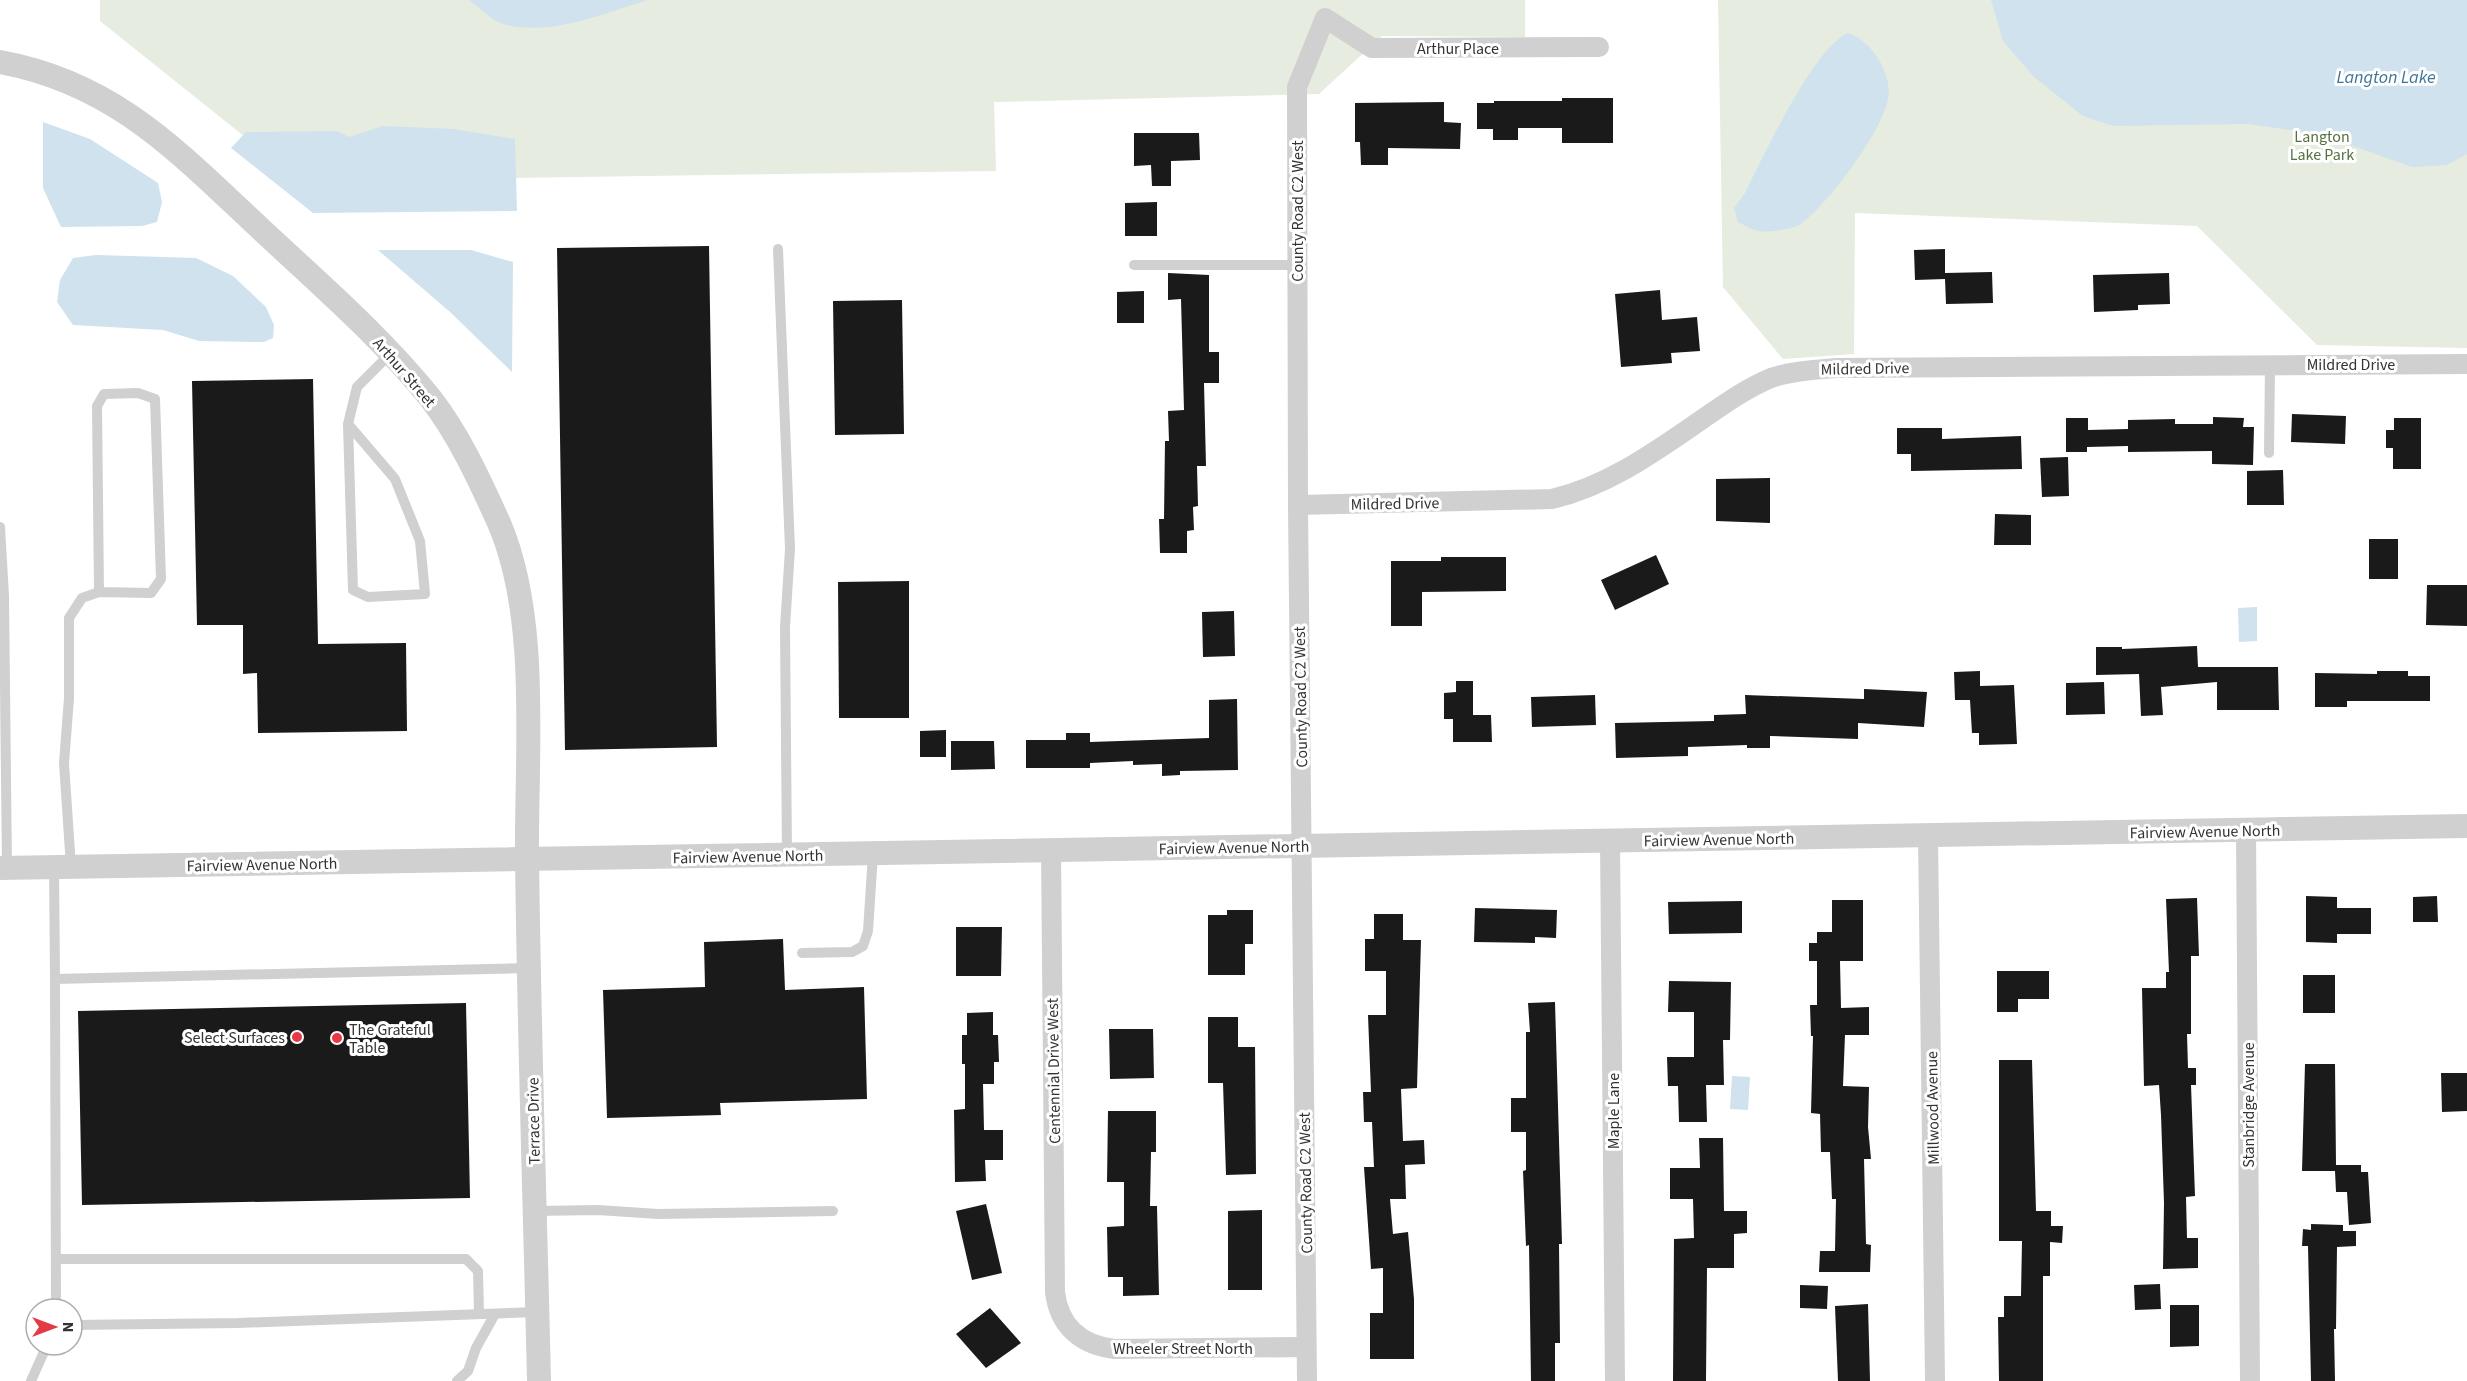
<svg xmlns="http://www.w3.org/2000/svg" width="2467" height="1381" font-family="'Source Sans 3',sans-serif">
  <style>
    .green { fill: #e6ecdf }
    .water { fill: #cfe2ee }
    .building { fill: #1a1a1a }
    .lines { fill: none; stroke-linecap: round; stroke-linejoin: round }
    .service { stroke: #d0d0d0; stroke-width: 10 }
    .minor { stroke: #d0d0d0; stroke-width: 20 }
    .tertiary { stroke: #d0d0d0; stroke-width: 24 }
    .poi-dot { fill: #e63946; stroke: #fff; stroke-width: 2 }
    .labels { text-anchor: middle; stroke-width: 6; stroke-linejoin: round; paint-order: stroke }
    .street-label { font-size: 16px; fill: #333; stroke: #fff }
    .park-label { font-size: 16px; fill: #56703f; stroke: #fff }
    .poi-label { font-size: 16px; fill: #333; stroke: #fff; text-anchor: start }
    .water-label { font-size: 18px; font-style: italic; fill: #3f7597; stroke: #fff }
  </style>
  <rect width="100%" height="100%" fill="#fff"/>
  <g class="green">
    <polygon points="100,0 1525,0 1525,37 1382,36 1319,94 994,102 996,171 300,181 100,21"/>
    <polygon points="1718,0 2467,0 2467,348 2317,345 2197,226 1855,213 1854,354 1783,359 1723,287"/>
  </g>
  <g class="water">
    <path d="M469 0H647C603 14 549 37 503 24 492 21 479 7 469 0Z"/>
    <polygon points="1991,0 2467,0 2467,154 2447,165 2412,167 2319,134 2248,124 2113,126 2083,116 2033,76 2003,41"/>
    <path d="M1848 33C1872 41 1893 74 1888 99 1882 132 1827 206 1799 225 1792 229 1767 233 1758 231 1752 230 1744 225 1738 222L1734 208 1745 193C1763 157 1814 47 1848 33Z"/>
    <polygon points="43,122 90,139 158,183 162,202 157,222 142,226 61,227 43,188"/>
    <polygon points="383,126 453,129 515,139 517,211 313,213 231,148 246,132 337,131 349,137"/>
    <polygon points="378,250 471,250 513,262 512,372 450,312"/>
    <polygon points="96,255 196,258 233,276 266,307 274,325 273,338 264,342 199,341 163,330 73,325 57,302 60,280 73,258"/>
    <polygon points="2257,607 2257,641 2239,642 2238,608"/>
    <polygon points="1732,1076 1750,1077 1748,1110 1730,1109"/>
  </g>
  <g class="building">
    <polygon points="1562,98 1613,98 1613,143 1562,143 1562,128 1518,128 1518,140 1493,140 1493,129 1477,129 1477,103 1494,103 1494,101 1562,101"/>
    <polygon points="1444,102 1444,122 1461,123 1460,149 1388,148 1388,165 1361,165 1360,142 1355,142 1355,103"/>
    <polygon points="1134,133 1199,133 1200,160 1171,161 1171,186 1152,186 1151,165 1134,166"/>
    <polygon points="1157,202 1157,236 1125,236 1125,203"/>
    <polygon points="709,246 717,747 565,750 557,248"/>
    <polygon points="1945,249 1945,273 1992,272 1993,303 1946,304 1945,279 1915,280 1914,250"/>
    <polygon points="1168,273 1209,275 1209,352 1219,352 1219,383 1204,383 1206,466 1197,466 1198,506 1193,507 1194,530 1187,531 1187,553 1160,553 1159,519 1164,519 1165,441 1169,441 1168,411 1184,410 1181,299 1168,300"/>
    <polygon points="2169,273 2170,304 2138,305 2138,310 2094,312 2093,275"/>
    <polygon points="1660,290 1662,320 1697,317 1700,351 1671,353 1672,363 1621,367 1615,294"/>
    <polygon points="1144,291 1144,323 1117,323 1117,292"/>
    <polygon points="902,300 904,434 835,435 833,301"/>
    <polygon points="313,379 318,644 406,643 407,731 258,733 257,673 243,674 243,625 197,625 192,381"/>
    <polygon points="2292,414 2346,416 2345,444 2291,442"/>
    <polygon points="2213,417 2244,418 2243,427 2254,427 2253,465 2212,464 2212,451 2128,452 2128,446 2087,447 2087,452 2066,452 2066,418 2088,418 2088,430 2128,429 2128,420 2175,419 2175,424 2213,424"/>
    <polygon points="2394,418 2421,418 2421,469 2393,469 2393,448 2386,448 2386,430 2394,430"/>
    <polygon points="1897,428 1942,428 1942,439 2021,436 2022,469 1911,471 1911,454 1897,454"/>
    <polygon points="2068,457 2069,496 2042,497 2040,458"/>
    <polygon points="2283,470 2284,505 2247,505 2247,471"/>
    <polygon points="1770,478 1770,523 1716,521 1716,479"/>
    <polygon points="1995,514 2031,515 2031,545 1994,545"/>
    <rect x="2369" y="539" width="29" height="40"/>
    <polygon points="1656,555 1669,584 1615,610 1601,580"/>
    <polygon points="1441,557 1506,557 1506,591 1422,592 1422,626 1391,626 1391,561 1441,561"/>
    <polygon points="909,581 909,718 839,718 838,582"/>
    <polygon points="2427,585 2467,585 2467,626 2426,625"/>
    <polygon points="1234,611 1235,656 1203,657 1202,612"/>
    <polygon points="2197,646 2198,667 2278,667 2279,710 2217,710 2217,682 2161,687 2163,715 2141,716 2139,674 2096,675 2096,647 2122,647 2122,649"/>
    <polygon points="1980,671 1980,686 2014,685 2017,744 1979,745 1979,733 1972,733 1970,700 1955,700 1954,672"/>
    <polygon points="2377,671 2408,671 2408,676 2430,676 2430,701 2347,701 2347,707 2315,707 2315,673 2377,674"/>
    <polygon points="1456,681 1473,681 1473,715 1491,715 1492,742 1453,742 1453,719 1444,719 1444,693 1456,692"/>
    <polygon points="2104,682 2105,714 2066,715 2066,683"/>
    <polygon points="1864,689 1927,692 1924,727 1858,723 1858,739 1770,736 1770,748 1747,748 1747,745 1688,747 1688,756 1616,758 1615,723 1714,721 1714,715 1746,714 1745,695 1864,699"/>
    <polygon points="1595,695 1596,725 1532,727 1531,697"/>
    <polygon points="1237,699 1238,770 1180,771 1180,775 1162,776 1162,764 1133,765 1133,761 1090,763 1090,768 1026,768 1026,740 1066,740 1066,733 1090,733 1090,742 1209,738 1209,700"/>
    <polygon points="946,730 946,757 920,757 920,731"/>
    <polygon points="951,741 994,741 995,769 951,770"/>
    <polygon points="2306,896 2337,897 2337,908 2371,908 2371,934 2337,934 2337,943 2306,942"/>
    <polygon points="2437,896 2438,922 2413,922 2413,897"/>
    <polygon points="2197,898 2199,956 2191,956 2191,1034 2187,1034 2188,1068 2196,1068 2196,1085 2191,1085 2195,1196 2186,1197 2187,1238 2198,1238 2198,1268 2163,1269 2164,1203 2161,1115 2159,1085 2144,1086 2142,988 2166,988 2166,972 2169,972 2166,899"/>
    <polygon points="1832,900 1863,900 1863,961 1840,961 1841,1008 1869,1007 1869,1035 1845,1035 1843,1086 1869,1087 1868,1127 1871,1159 1864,1159 1866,1244 1871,1245 1870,1272 1819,1272 1820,1251 1835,1251 1836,1199 1832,1199 1830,1152 1821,1152 1820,1114 1811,1113 1813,1036 1811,1036 1810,1005 1817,1005 1817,961 1809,961 1809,943 1817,943 1817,932 1832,932"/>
    <polygon points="1742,901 1742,933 1669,934 1668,902"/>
    <polygon points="1475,908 1557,910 1556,938 1535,937 1535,943 1474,942"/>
    <polygon points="1227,910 1253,910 1253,944 1245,944 1245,975 1208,975 1208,915 1227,915"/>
    <polygon points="1374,914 1403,914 1403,940 1421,940 1417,1088 1401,1089 1403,1141 1424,1140 1425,1164 1405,1165 1406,1199 1390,1199 1393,1234 1408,1232 1414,1299 1414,1359 1370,1359 1370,1313 1383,1313 1383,1268 1371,1269 1364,1167 1374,1167 1372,1122 1364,1122 1363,1092 1371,1092 1368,1015 1386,1015 1386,971 1365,971 1365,939 1374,939"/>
    <polygon points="956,927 1002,927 1001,976 956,976"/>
    <polygon points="783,939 785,990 864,987 867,1099 720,1103 721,1115 607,1118 603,990 705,987 704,942"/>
    <polygon points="1997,971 2049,971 2049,999 2018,999 2018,1012 1997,1012"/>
    <rect x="2303" y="975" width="32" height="38"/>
    <polygon points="1669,981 1731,982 1730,1040 1723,1040 1724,1085 1706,1085 1707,1122 1679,1122 1678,1086 1668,1086 1667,1057 1694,1057 1694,1012 1668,1012"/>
    <polygon points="1555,1002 1562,1244 1559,1244 1560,1343 1555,1343 1555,1381 1531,1381 1529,1245 1526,1246 1523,1171 1526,1170 1526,1132 1511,1132 1511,1098 1526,1098 1526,1032 1530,1032 1528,1003"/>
    <polygon points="466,1003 470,1198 82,1205 78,1011"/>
    <polygon points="993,1012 993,1035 998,1035 999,1062 994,1062 994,1084 983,1084 984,1130 1003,1130 1003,1160 985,1160 986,1181 955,1182 954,1110 965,1109 965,1064 962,1064 962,1035 967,1035 967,1013"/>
    <polygon points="1208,1017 1238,1017 1238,1047 1255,1047 1256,1174 1226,1175 1223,1083 1208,1083"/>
    <polygon points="1109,1029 1153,1029 1154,1078 1110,1079"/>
    <polygon points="1999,1060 2032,1060 2036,1211 2051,1211 2051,1226 2063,1226 2062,1243 2050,1242 2050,1276 2043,1276 2043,1381 1999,1381 1998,1317 2004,1317 2004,1296 2021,1296 2022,1241 1999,1241"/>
    <polygon points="2305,1064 2335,1064 2336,1165 2361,1165 2361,1172 2368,1172 2371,1223 2349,1225 2347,1192 2336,1192 2335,1171 2302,1171"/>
    <polygon points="2441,1073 2467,1073 2467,1111 2442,1112"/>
    <polygon points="1108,1111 1156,1111 1156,1152 1151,1152 1150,1206 1157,1206 1159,1295 1123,1296 1123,1277 1108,1277 1107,1227 1124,1226 1124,1182 1107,1182"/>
    <polygon points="1699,1138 1723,1138 1724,1211 1747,1211 1747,1233 1734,1234 1734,1268 1707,1268 1706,1381 1673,1381 1674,1239 1694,1238 1693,1199 1670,1199 1670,1168 1700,1168"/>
    <polygon points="986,1204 1002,1273 972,1280 956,1211"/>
    <polygon points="1262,1210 1262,1290 1228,1290 1228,1211"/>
    <polygon points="2311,1224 2343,1225 2343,1231 2356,1231 2356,1246 2337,1247 2336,1329 2334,1329 2335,1381 2311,1381 2308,1246 2302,1246 2303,1229 2311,1230"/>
    <polygon points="2160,1284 2161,1309 2135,1310 2134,1285"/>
    <polygon points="1800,1285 1828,1286 1827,1309 1800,1308"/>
    <polygon points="1868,1304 1870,1381 1838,1381 1835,1306"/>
    <polygon points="2170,1305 2199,1305 2199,1346 2170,1347"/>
    <polygon points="990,1308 1021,1343 986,1368 956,1334"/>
  </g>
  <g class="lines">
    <g class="service">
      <polyline points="778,249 790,549 785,627 787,855"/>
      <polyline points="1134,265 1297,265"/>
      <polyline points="348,424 395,479 420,541 425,594 368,597 353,590 348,424 357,387 390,354"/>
      <polyline points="2269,453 2270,365"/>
      <polyline points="0,527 4,596 7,868"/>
      <polyline points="54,867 55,979"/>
      <polyline points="71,867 64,763 69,698 69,618 82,598 99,592 151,593 161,579 155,399 138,393 104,394 97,406 99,592"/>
      <polyline points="802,953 852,952 863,946 868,931 873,854"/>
      <polyline points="535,1211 598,1210 658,1214 833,1211"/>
      <polyline points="56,1259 466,1259 478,1271 479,1314"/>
      <polyline points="56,1309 55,979 529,968"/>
      <polyline points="72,1325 238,1323 537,1312"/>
      <polyline points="31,1381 47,1345"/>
      <polyline points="457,1381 468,1371 476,1348 495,1314"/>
    </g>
    <g class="minor">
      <path d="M1298 505 1552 499C1610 485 1656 451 1704 418 1726 403 1747 388 1771 378 1791 371 1814 370 1835 368L2467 364"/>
      <polyline points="2246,830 2250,1381"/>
      <polyline points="1928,835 1935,1381"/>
      <polyline points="1610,841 1615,1381"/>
      <path d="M1051 850 1055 1292C1059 1326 1081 1345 1114 1349L1306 1347"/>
      <polyline points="1307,1381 1298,505 1297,87 1325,18 1372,48 1599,47"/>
    </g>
    <g class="tertiary">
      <path d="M0 62C117 83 182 156 265 233 322 286 382 338 431 399 459 435 480 481 499 523 540 618 526 753 527 856 529 1031 535 1206 539 1381"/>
      <polyline points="0,868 2467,826"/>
    </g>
  </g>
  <g class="poi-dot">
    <circle cx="297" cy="1037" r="6"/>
    <circle cx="337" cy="1038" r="6"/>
  </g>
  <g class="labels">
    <g class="street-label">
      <text x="1458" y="54">Arthur Place</text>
      <text transform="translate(1297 211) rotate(-90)" y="6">County Road C2 West</text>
      <text x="2351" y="370">Mildred Drive</text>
      <text transform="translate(1865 368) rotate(-1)" y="6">Mildred Drive</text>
      <text transform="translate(405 372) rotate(49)" y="6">Arthur Street</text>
      <text transform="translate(1395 503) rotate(-1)" y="6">Mildred Drive</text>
      <text transform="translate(1300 697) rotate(-91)" y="6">County Road C2 West</text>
      <text transform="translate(2205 831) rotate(-1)" y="6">Fairview Avenue North</text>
      <text transform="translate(1719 839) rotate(-1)" y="6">Fairview Avenue North</text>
      <text transform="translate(1234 847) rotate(-1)" y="6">Fairview Avenue North</text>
      <text transform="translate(748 856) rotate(-1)" y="6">Fairview Avenue North</text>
      <text transform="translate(262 864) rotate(-1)" y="6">Fairview Avenue North</text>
      <text transform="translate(1053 1071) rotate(-91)" y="6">Centennial Drive West</text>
      <text transform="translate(2248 1105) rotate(-90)" y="6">Stanbridge Avenue</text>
      <text transform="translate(1932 1108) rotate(-91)" y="6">Millwood Avenue</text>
      <text transform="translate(1613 1111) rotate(-90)" y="6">Maple Lane</text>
      <text transform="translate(533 1121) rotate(-91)" y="6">Terrace Drive</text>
      <text transform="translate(1305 1183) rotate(-91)" y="6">County Road C2 West</text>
      <text x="1183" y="1354">Wheeler Street North</text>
    </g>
    <g class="park-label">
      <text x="2322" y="142">Langton<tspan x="2322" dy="18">Lake Park</tspan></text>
    </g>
    <g class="poi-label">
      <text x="349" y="1035">The Grateful<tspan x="349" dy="18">Table</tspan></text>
      <text x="285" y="1043" text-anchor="end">Select Surfaces</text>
    </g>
    <g class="water-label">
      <text x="2386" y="83">Langton Lake</text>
    </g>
  </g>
  <g transform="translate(54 1327) rotate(90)"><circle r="28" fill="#ffffff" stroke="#adadad" stroke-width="1.5"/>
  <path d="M0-4.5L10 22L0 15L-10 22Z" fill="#e63946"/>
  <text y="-9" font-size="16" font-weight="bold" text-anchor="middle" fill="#333333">N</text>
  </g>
</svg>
